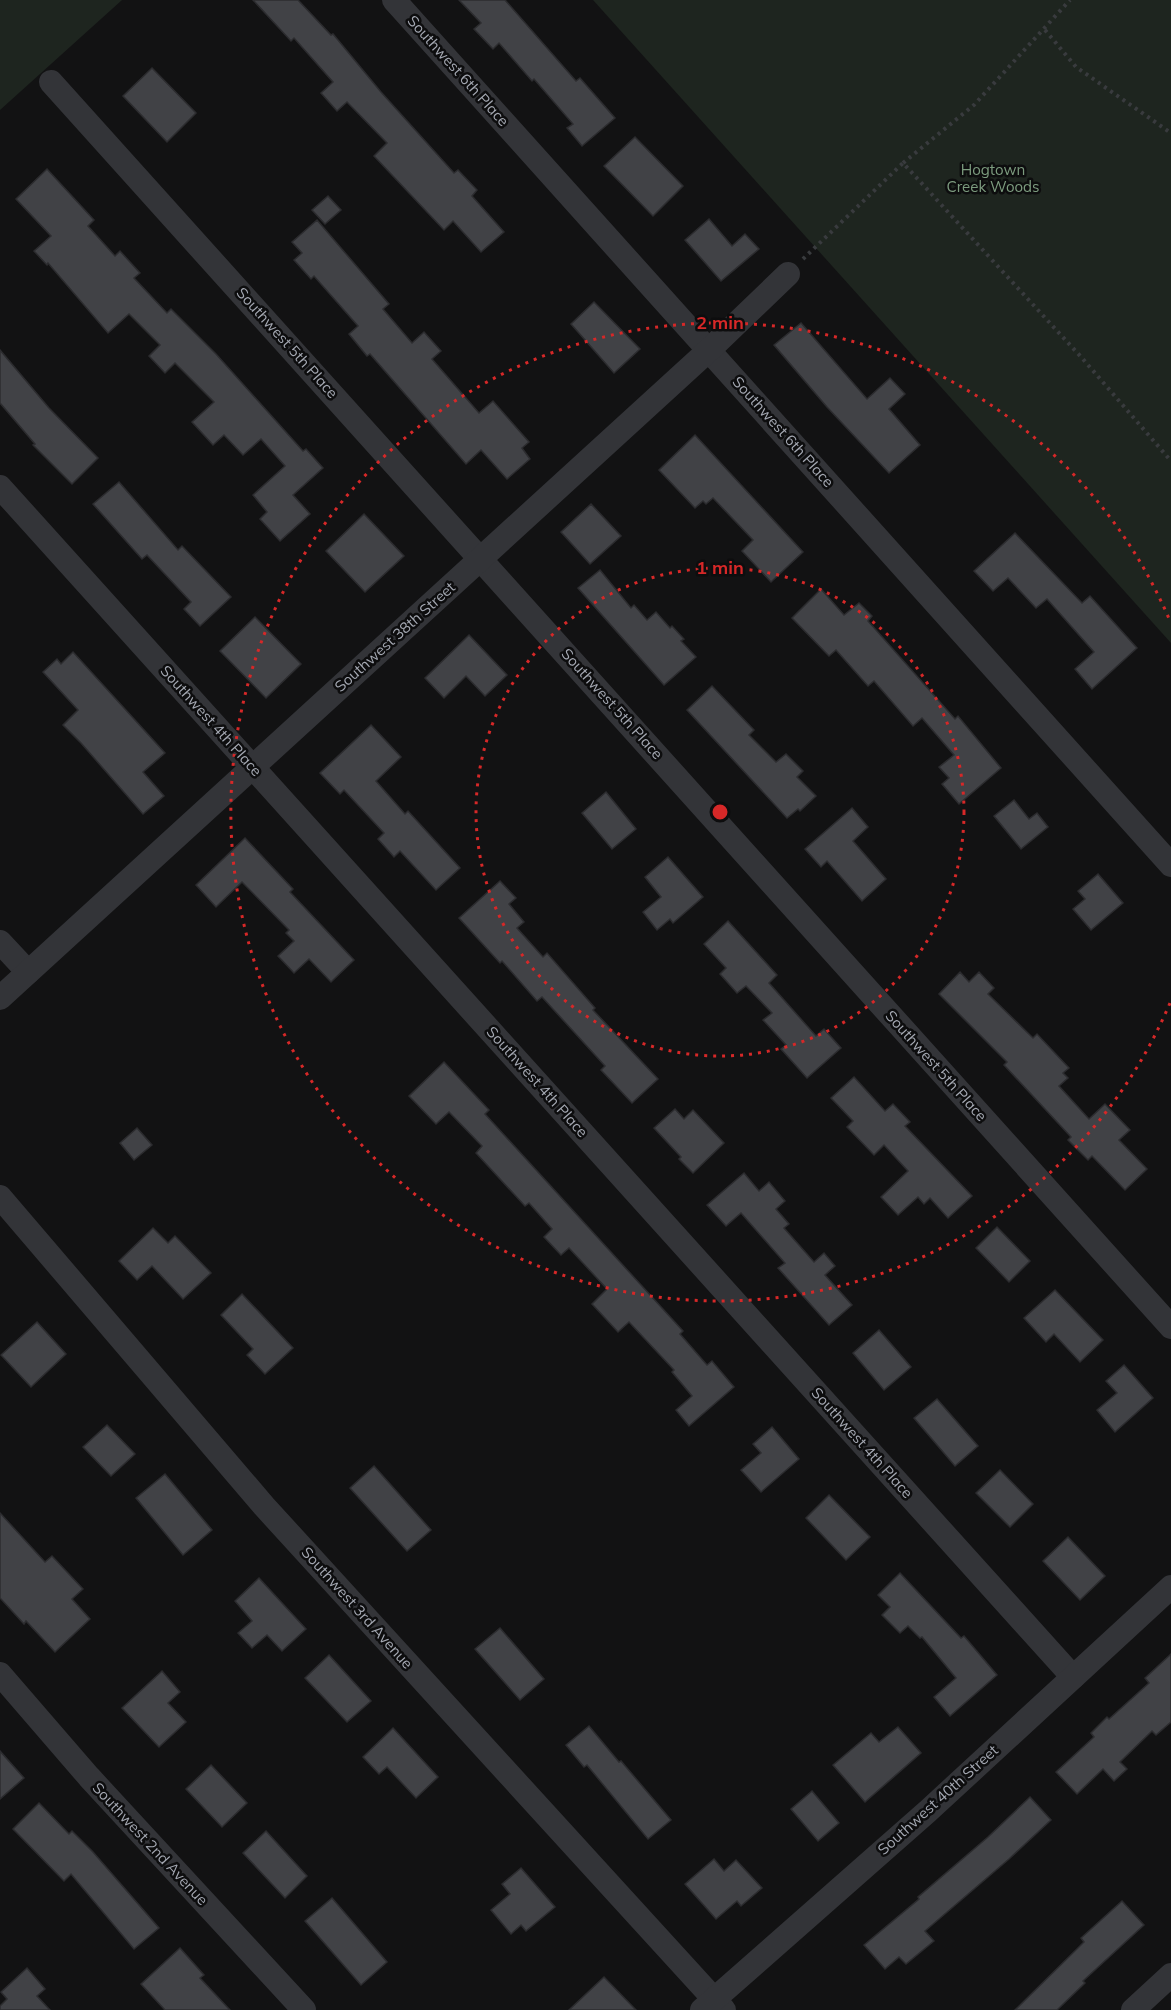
<svg xmlns="http://www.w3.org/2000/svg" width="1171" height="2010" font-family="Mulish,sans-serif">
  <style>
    .green { fill: #1e251f }
    .building { fill: #414246; stroke: #2c2c2f; stroke-width: 1.5 }
    .lines { fill: none; stroke-linecap: round; stroke-linejoin: round }
    .path { stroke: #393b3e; stroke-width: 4; stroke-dasharray: 3 4.5; stroke-linecap: butt }
    .minor { stroke: #333438; stroke-width: 24 }
    .ring { fill: none; stroke: #d62828; stroke-width: 3; stroke-dasharray: 3 6 }
    .labels { text-anchor: middle; stroke-width: 5; stroke-linejoin: round; paint-order: stroke }
    .street-label { font-size: 15px; fill: #a4a8b2; stroke: #0d0d0e }
    .park-label { font-size: 15px; fill: #7d9c7f; stroke: #0d0d0e }
    .centre { fill: #d62828; stroke: #0d0d0e; stroke-width: 3 }
    .ring-label { font-size: 18px; text-anchor: middle; font-weight: bold; fill: #d62828; stroke: #0d0d0e; stroke-width: 5; stroke-linejoin: round; paint-order: stroke }
  </style>
  <rect width="100%" height="100%" fill="#121213"/>
  <g class="green">
    <polygon points="0,0 122,0 0,110"/>
    <polygon points="593,0 1171,0 1171,643"/>
  </g>
  <g class="building">
    <polygon points="253,0 298,0 331,35 333,34 381,92 454,173 458,170 477,190 472,196 504,232 481,252 453,221 444,230 374,156 387,143 347,102 337,111 321,93 333,82 294,38 291,41"/>
    <polygon points="459,0 505,0 576,81 580,78 615,118 582,146 567,128 573,124 534,79 532,81 499,43 493,49 474,29 481,23"/>
    <polygon points="152,68 196,113 167,142 123,96"/>
    <polygon points="635,137 683,186 653,216 604,166"/>
    <polygon points="47,169 94,220 88,226 115,256 120,251 140,273 134,278 167,313 171,309 216,354 303,451 306,449 323,468 293,495 310,514 280,541 260,519 267,512 253,495 285,466 261,439 243,455 224,435 213,445 192,422 214,402 175,363 165,373 149,356 160,345 129,314 108,333 48,263 47,265 34,251 51,236 16,199"/>
    <polygon points="328,196 341,210 325,224 312,210"/>
    <polygon points="709,219 732,246 745,234 759,249 721,281 685,240"/>
    <polygon points="317,220 389,304 383,309 412,343 424,332 441,351 432,359 479,413 493,401 529,442 522,448 530,459 507,479 481,450 466,464 370,354 367,356 349,334 358,326 314,276 311,279 294,260 302,253 292,242"/>
    <polygon points="594,302 640,349 614,373 571,324"/>
    <polygon points="801,323 867,399 890,378 905,394 889,409 920,445 889,473 827,407 774,345"/>
    <polygon points="0,350 49,408 98,458 72,484 33,445 35,444 0,403"/>
    <polygon points="695,435 803,552 771,582 742,551 753,540 713,498 706,504 703,501 695,508 659,470"/>
    <polygon points="119,482 178,550 182,546 231,597 200,626 184,609 191,602 147,555 142,559 93,504"/>
    <polygon points="591,504 621,536 590,564 561,532"/>
    <polygon points="364,514 404,556 365,592 326,551"/>
    <polygon points="1015,533 1082,603 1090,596 1137,648 1092,689 1075,669 1094,652 1047,599 1036,608 1008,578 993,591 974,571"/>
    <polygon points="600,570 631,608 634,605 647,620 656,612 670,628 672,626 684,639 681,641 696,657 664,685 578,588"/>
    <polygon points="821,589 844,615 859,603 872,616 868,621 955,719 958,716 1001,768 959,804 942,784 949,778 939,767 954,755 922,718 913,726 874,681 868,686 836,650 829,656 792,618"/>
    <polygon points="255,617 301,664 266,698 220,651"/>
    <polygon points="469,635 507,675 485,696 466,676 444,698 425,678"/>
    <polygon points="73,652 165,753 143,772 164,796 143,814 81,743 63,725 78,710 43,672 57,659 61,664"/>
    <polygon points="712,686 754,730 749,735 776,762 786,754 803,771 797,777 816,796 800,811 798,809 787,818 687,710"/>
    <polygon points="371,725 401,757 376,781 405,814 408,811 460,868 436,890 400,851 394,857 378,839 384,833 344,790 340,794 320,773"/>
    <polygon points="606,792 636,829 612,849 582,813"/>
    <polygon points="1014,800 1029,819 1037,813 1048,827 1021,849 994,816"/>
    <polygon points="852,808 868,827 853,841 886,879 862,901 827,861 821,867 805,849"/>
    <polygon points="245,838 293,889 290,892 354,960 331,982 309,959 294,973 278,956 294,941 286,933 289,930 242,882 216,907 196,885"/>
    <polygon points="668,857 703,897 673,923 670,919 657,930 643,912 661,897 645,877"/>
    <polygon points="1098,874 1123,903 1091,930 1073,909 1085,899 1078,891"/>
    <polygon points="500,881 516,898 509,904 524,922 517,928 543,957 547,953 595,1008 593,1010 658,1079 632,1103 601,1070 605,1066 542,997 537,1001 502,961 500,963 459,918"/>
    <polygon points="728,921 777,975 769,983 816,1036 824,1029 841,1048 807,1078 781,1049 786,1045 763,1020 772,1013 746,986 737,993 720,974 726,968 704,944"/>
    <polygon points="960,972 969,982 979,972 994,988 988,994 1033,1038 1037,1034 1069,1068 1063,1073 1068,1078 1059,1086 1089,1119 1105,1104 1130,1130 1119,1140 1147,1169 1125,1190 1092,1156 1088,1160 1068,1140 1071,1137 1004,1065 1007,1062 939,994"/>
    <polygon points="444,1062 489,1110 485,1114 683,1331 680,1334 707,1365 712,1361 734,1387 689,1426 676,1410 692,1396 672,1372 674,1370 629,1322 618,1332 592,1304 607,1289 569,1248 561,1255 544,1237 552,1229 529,1203 525,1206 476,1153 482,1146 449,1112 436,1124 409,1096"/>
    <polygon points="854,1077 885,1111 893,1104 910,1122 905,1126 972,1196 948,1218 930,1198 924,1204 918,1197 898,1215 881,1197 908,1171 884,1145 874,1155 847,1127 853,1121 831,1098"/>
    <polygon points="675,1109 684,1119 693,1110 724,1143 693,1173 679,1159 681,1157 654,1128"/>
    <polygon points="137,1128 152,1145 134,1160 120,1143"/>
    <polygon points="744,1173 759,1191 769,1182 785,1201 776,1209 789,1224 784,1228 814,1262 824,1253 835,1266 825,1275 852,1305 829,1325 778,1268 785,1263 741,1213 726,1226 707,1205"/>
    <polygon points="997,1227 1030,1261 1009,1282 976,1248"/>
    <polygon points="153,1228 168,1243 175,1236 211,1273 183,1299 152,1266 137,1280 119,1261"/>
    <polygon points="1055,1290 1103,1340 1080,1362 1054,1334 1046,1342 1024,1318"/>
    <polygon points="242,1294 293,1348 265,1374 247,1355 253,1349 221,1315"/>
    <polygon points="37,1322 66,1354 31,1387 1,1355"/>
    <polygon points="879,1330 911,1367 884,1390 853,1353"/>
    <polygon points="1124,1365 1153,1398 1115,1432 1097,1410 1117,1393 1106,1381"/>
    <polygon points="937,1399 978,1446 955,1466 914,1418"/>
    <polygon points="107,1425 135,1454 111,1476 83,1447"/>
    <polygon points="772,1427 799,1459 761,1492 741,1470 761,1453 753,1444"/>
    <polygon points="374,1466 431,1530 407,1551 350,1488"/>
    <polygon points="1000,1470 1033,1504 1010,1527 976,1493"/>
    <polygon points="165,1474 212,1530 183,1555 136,1498"/>
    <polygon points="829,1495 870,1537 846,1560 806,1518"/>
    <polygon points="0,1513 45,1562 52,1556 83,1589 72,1599 90,1619 55,1652 26,1621 24,1624 0,1598"/>
    <polygon points="1068,1537 1105,1576 1080,1600 1043,1561"/>
    <polygon points="900,1573 961,1638 964,1636 997,1675 950,1716 934,1697 956,1678 922,1637 920,1638 908,1626 900,1633 882,1615 890,1607 878,1595"/>
    <polygon points="259,1578 306,1629 282,1651 267,1635 252,1648 238,1633 252,1621 235,1601"/>
    <polygon points="500,1628 544,1679 520,1700 475,1649"/>
    <polygon points="1171,1654 1171,1722 1156,1735 1152,1731 1120,1762 1127,1769 1114,1781 1103,1769 1077,1794 1056,1772 1094,1737 1091,1733 1107,1717 1109,1719 1149,1683 1145,1678"/>
    <polygon points="329,1655 371,1701 347,1722 305,1678"/>
    <polygon points="162,1671 180,1692 168,1703 186,1722 159,1747 122,1708"/>
    <polygon points="589,1726 619,1762 621,1761 671,1820 648,1839 587,1765 584,1767 566,1745"/>
    <polygon points="898,1727 921,1753 865,1802 833,1765 871,1733 879,1742"/>
    <polygon points="393,1728 438,1777 416,1798 387,1767 379,1774 363,1757"/>
    <polygon points="0,1751 24,1778 0,1799"/>
    <polygon points="211,1765 247,1803 222,1827 186,1789"/>
    <polygon points="812,1791 839,1823 818,1841 791,1809"/>
    <polygon points="1030,1797 1051,1820 1009,1859 925,1931 934,1941 906,1964 899,1957 885,1969 864,1945 919,1899 918,1897 988,1837"/>
    <polygon points="39,1803 69,1834 72,1831 93,1852 159,1928 134,1949 71,1874 64,1881 13,1829"/>
    <polygon points="266,1831 307,1876 285,1898 243,1853"/>
    <polygon points="714,1859 724,1871 736,1860 762,1888 741,1906 737,1901 716,1919 685,1884"/>
    <polygon points="521,1868 555,1907 526,1931 521,1925 511,1934 491,1910 510,1894 502,1884"/>
    <polygon points="332,1898 387,1962 361,1985 305,1921"/>
    <polygon points="1122,1901 1144,1925 1083,1981 1085,1983 1057,2010 1015,2010 1084,1942 1081,1938"/>
    <polygon points="180,1948 204,1975 200,1978 230,2010 165,2010 141,1984"/>
    <polygon points="27,1968 45,1989 37,1996 50,2010 0,2010 0,2006 7,1999 1,1992"/>
    <polygon points="604,1977 636,2010 569,2010"/>
  </g>
  <g class="lines">
    <g class="path">
      <polyline points="1045,30 1076,67 1171,133"/>
      <polyline points="903,163 974,105 1070,0"/>
      <polyline points="803,259 903,163 1082,358 1171,461"/>
    </g>
    <g class="minor">
      <polyline points="394,0 1171,865"/>
      <polyline points="51,82 1171,1327"/>
      <polyline points="0,487 1073,1677"/>
      <polyline points="0,942 28,972"/>
      <polyline points="0,998 709,350 788,274"/>
      <polyline points="0,1197 264,1506 724,2010"/>
      <polyline points="0,1674 89,1777 304,2010"/>
      <polyline points="702,2010 928,1811 1171,1587"/>
      <polyline points="1133,2010 1171,1975"/>
    </g>
  </g>
  <g class="ring">
    <circle cx="720" cy="812" r="244"/>
    <path d="M1170 1003A489 489 0 1 1 1170 621"/>
  </g>
  <g class="labels">
    <g class="street-label">
      <text transform="translate(458 71) rotate(48)" y="5">Southwest 6th Place</text>
      <text transform="translate(287 343) rotate(48)" y="5">Southwest 5th Place</text>
      <text transform="translate(783 432) rotate(48)" y="5">Southwest 6th Place</text>
      <text transform="translate(395 637) rotate(-42)" y="5">Southwest 38th Street</text>
      <text transform="translate(612 704) rotate(48)" y="5">Southwest 5th Place</text>
      <text transform="translate(211 721) rotate(48)" y="5">Southwest 4th Place</text>
      <text transform="translate(936 1066) rotate(48)" y="5">Southwest 5th Place</text>
      <text transform="translate(537 1082) rotate(48)" y="5">Southwest 4th Place</text>
      <text transform="translate(862 1443) rotate(48)" y="5">Southwest 4th Place</text>
      <text transform="translate(357 1608) rotate(48)" y="5">Southwest 3rd Avenue</text>
      <text transform="translate(938 1800) rotate(-42)" y="5">Southwest 40th Street</text>
      <text transform="translate(150 1844) rotate(47)" y="5">Southwest 2nd Avenue</text>
    </g>
    <g class="park-label">
      <text x="993" y="175">Hogtown<tspan x="993" dy="17">Creek Woods</tspan></text>
    </g>
  </g>
  <circle cx="720" cy="812" r="9" class="centre"/>
  <g class="ring-label">
    <text x="720" y="329">2 min</text>
    <text x="720" y="574">1 min</text>
  </g>
</svg>
